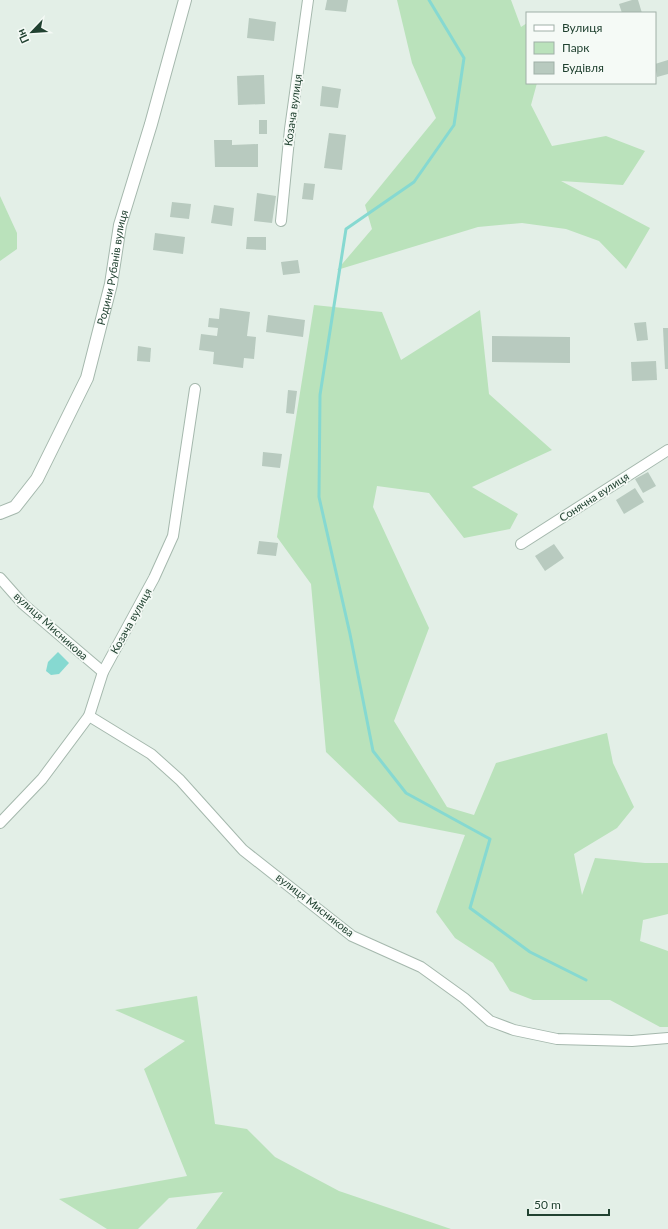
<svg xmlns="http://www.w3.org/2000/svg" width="668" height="1229" font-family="Lato,sans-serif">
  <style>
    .green { fill: #bae2bb }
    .water { fill: #86d9d1 }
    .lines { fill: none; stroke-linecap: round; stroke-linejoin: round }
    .stream { stroke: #86d9d1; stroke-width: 3 }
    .building { fill: #b8cabf }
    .minor-casing { stroke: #a5b8ad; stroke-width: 12 }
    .tertiary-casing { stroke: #a5b8ad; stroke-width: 14 }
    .minor { stroke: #fff; stroke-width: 10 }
    .tertiary { stroke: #fff; stroke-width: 12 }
    .labels { text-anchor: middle; stroke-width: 3.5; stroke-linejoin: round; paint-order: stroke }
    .street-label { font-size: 11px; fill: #214231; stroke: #f5faf6 }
  </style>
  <rect width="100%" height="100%" fill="#e3efe7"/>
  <g class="green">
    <polygon points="397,0 511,0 521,27 527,23 527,83 537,83 531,105 552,146 606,136 645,151 623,185 561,181 650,228 626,269 599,241 566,229 522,223 478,227 337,270 372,229 365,205 436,118 412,63"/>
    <polygon points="0,196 17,233 17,249 0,261"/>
    <polygon points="314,305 382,312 401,360 480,310 489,394 552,450 472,487 518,514 510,529 464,538 429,493 377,486 373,507 429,628 394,721 447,807 474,815 496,763 607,733 613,763 634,807 617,828 574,854 582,895 595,858 645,863 668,863 668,914 643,920 640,941 668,951 668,1027 660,1027 610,1000 533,1000 510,991 493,963 455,938 436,912 465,835 399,822 326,752 311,584 277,537"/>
    <polygon points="197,996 215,1124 247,1129 275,1157 339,1191 451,1229 196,1229 223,1192 169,1198 138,1229 107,1229 59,1199 187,1176 144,1069 185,1041 115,1010"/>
  </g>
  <polygon class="water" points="58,652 69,663 59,674 51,675 46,671 48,662"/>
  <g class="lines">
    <polyline class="stream" points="429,0 464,58 454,125 414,182 346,229 320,395 319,497 350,634 373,751 406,793 490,839 470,908 530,952 586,980"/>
  </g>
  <g class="building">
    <polygon points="327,0 348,0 346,12 325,10"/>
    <polygon points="632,0 638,0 642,13 622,13 619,4"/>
    <polygon points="249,18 276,22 274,41 247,38"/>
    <polygon points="668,60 668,74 657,77 655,64"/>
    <polygon points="264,75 265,104 238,105 237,76"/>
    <polygon points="322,86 341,89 338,108 320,106"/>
    <rect x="259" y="120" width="8" height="14"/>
    <polygon points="329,133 346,135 342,170 324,168"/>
    <polygon points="214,140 232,140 232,145 258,144 258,167 215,167"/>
    <polygon points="304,183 315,184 313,200 302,199"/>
    <polygon points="257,193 276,196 272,223 254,221"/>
    <polygon points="172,202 191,204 189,219 170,217"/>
    <polygon points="214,205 234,208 232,226 211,223"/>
    <polygon points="155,233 185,237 183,254 153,250"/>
    <polygon points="247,237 266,237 266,250 246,249"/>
    <polygon points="298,260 300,273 283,275 281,262"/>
    <polygon points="220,308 250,312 247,336 256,337 254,359 244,358 243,368 213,364 214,352 199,350 201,334 217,336 218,328 208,327 209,318 219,319"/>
    <polygon points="268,315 305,320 303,337 266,332"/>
    <polygon points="646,322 648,340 637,341 634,323"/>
    <polygon points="663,328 668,328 668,369 665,369"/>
    <polygon points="492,336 570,337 570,363 492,362"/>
    <polygon points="138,346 151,348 150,362 137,361"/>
    <polygon points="656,361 657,380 632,381 631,362"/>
    <polygon points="288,390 297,391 294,414 286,413"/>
    <polygon points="263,452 282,454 280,468 262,466"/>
    <polygon points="648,472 656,486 643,493 635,479"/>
    <polygon points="635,488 644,502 624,514 616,500"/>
    <polygon points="259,541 278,543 276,556 257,554"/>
    <polygon points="554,544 564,558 545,571 535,556"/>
  </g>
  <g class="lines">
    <g class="minor-casing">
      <g id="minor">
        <polyline points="281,221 290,129 308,0"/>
        <polyline points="521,544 668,450"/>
        <polyline points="0,578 23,604 103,672"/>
        <polyline points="89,716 151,754 180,780 243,850 352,936 421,967 464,998 490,1021 514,1030 557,1039 632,1041 668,1038"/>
        <polyline points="0,823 42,779 89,716 103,672 154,578 173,536 195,389"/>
      </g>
    </g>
    <g class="tertiary-casing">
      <g id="tertiary">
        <path id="s1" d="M0 513 15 507 37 479 87 378 111 284 120 225 151 124 185 0"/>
      </g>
    </g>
    <use href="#minor" class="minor"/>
    <use href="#tertiary" class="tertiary"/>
  </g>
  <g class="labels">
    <g class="street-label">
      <text transform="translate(293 110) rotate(-82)" y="4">Козача вулиця</text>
      <text dy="4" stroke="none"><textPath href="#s1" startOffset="278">Родини Рубанів вулиця</textPath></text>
      <text transform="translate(594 497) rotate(-33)" y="4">Сонячна вулиця</text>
      <text transform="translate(131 621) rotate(-61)" y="4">Козача вулиця</text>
      <text transform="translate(51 626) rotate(42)" y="4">вулиця Мисникова</text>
      <text transform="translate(315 905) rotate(38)" y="4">вулиця Мисникова</text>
    </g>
  </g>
  <rect x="526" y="12" width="130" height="72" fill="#f5faf6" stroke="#a0b0a7"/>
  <rect x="534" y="25" width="20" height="6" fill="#ffffff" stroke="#a0b0a7"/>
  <text x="562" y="32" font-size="12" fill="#214231">Вулиця</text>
  <rect x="534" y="42" width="20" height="12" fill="#bae2bb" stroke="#a0b0a7"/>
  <text x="562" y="52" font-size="12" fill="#214231">Парк</text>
  <rect x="534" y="62" width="20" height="12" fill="#b8cabf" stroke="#a0b0a7"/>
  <text x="562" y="72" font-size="12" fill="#214231">Будівля</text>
  <g transform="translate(32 32) rotate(245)" stroke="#f5faf6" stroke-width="3" paint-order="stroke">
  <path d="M0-3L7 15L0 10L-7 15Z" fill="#214231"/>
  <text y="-6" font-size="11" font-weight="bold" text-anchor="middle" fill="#214231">Пн</text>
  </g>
  <path d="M528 1209v6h81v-6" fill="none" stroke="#214231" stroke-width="2"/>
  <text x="534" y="1209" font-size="12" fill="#214231" stroke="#f5faf6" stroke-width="3" paint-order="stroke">50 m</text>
</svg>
